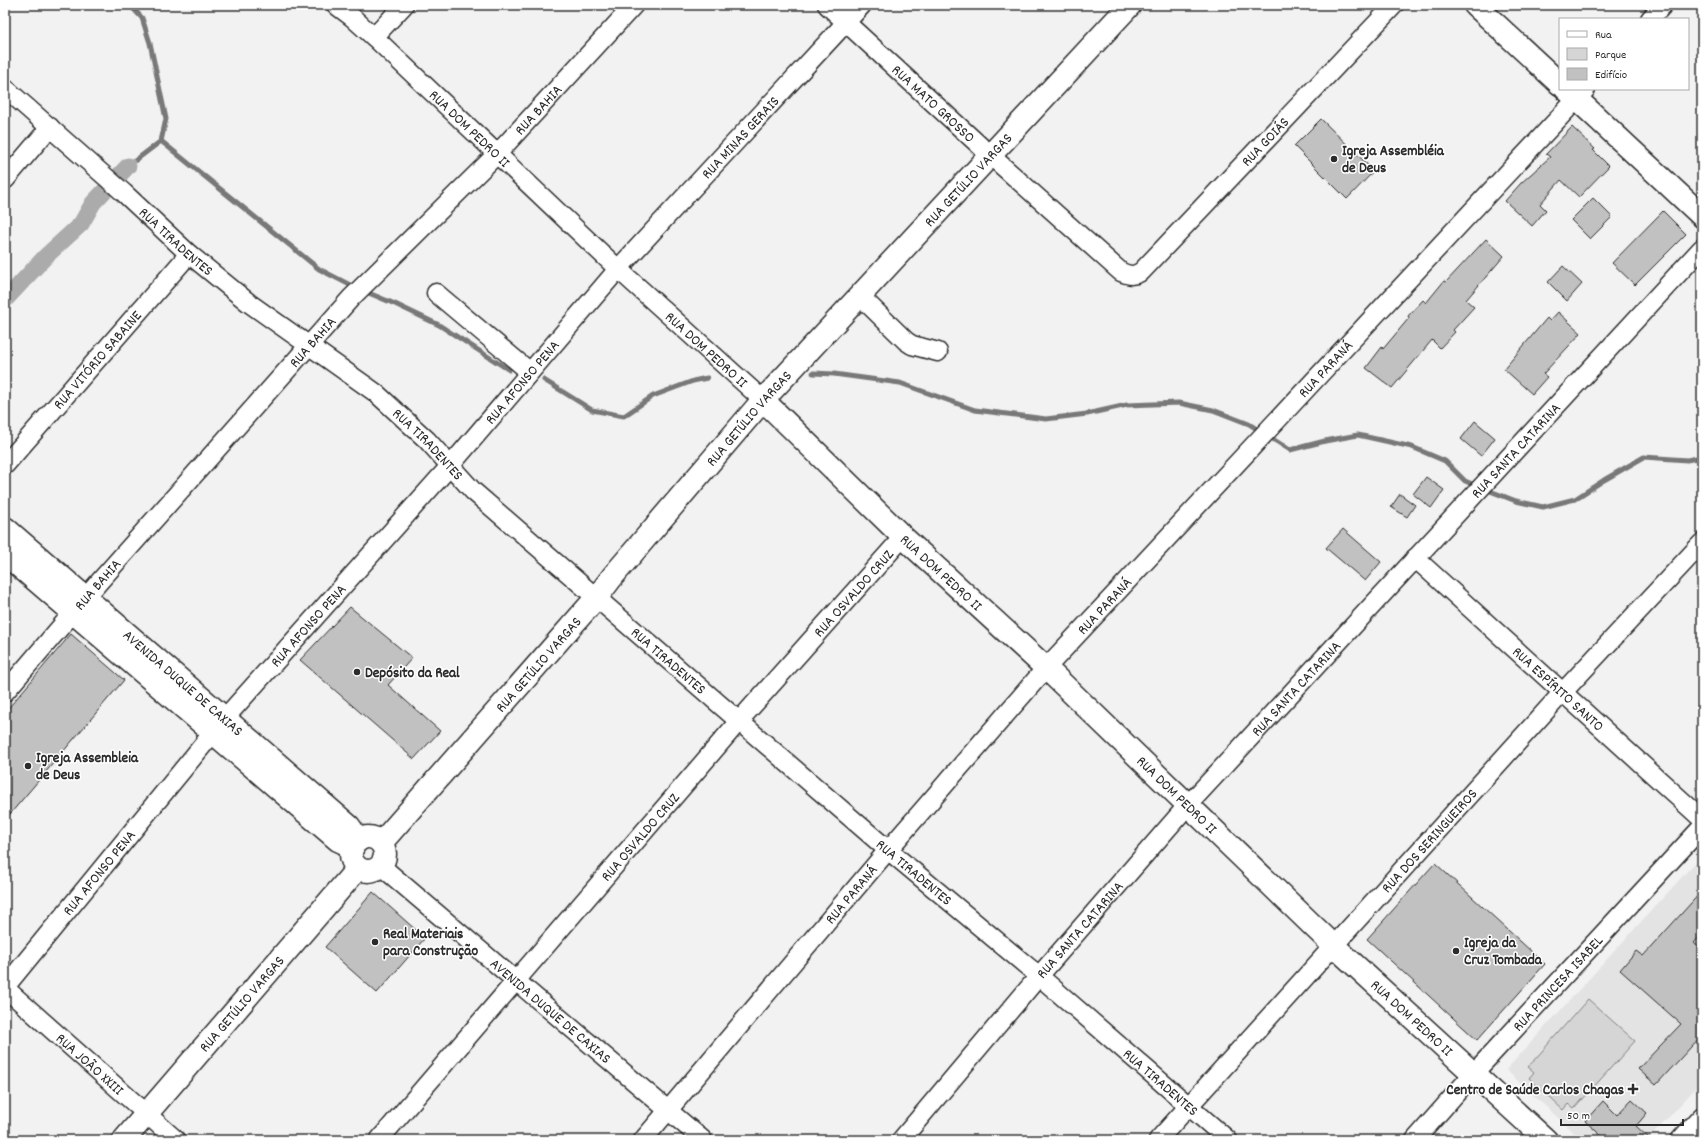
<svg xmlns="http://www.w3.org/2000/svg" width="1707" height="1145" font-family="Dekko,sans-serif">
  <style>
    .built { fill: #e3e3e3 }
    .green { fill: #d5d5d5; stroke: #808080 }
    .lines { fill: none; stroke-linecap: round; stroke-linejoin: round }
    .stream { stroke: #787878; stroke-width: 5 }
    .canal { stroke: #ababab; stroke-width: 17 }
    .building { fill: #c1c1c1; stroke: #2b2b2b }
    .minor-casing { stroke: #2b2b2b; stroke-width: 21 }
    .tertiary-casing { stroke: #2b2b2b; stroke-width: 25 }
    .minor { stroke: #fff; stroke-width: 18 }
    .tertiary { stroke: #fff; stroke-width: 22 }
    .poi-dot { fill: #2b2b2b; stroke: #fff; stroke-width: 1.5 }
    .labels { text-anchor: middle; stroke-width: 3; stroke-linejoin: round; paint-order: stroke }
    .street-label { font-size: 15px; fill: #2b2b2b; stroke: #fff }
    .poi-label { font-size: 15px; font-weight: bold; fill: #2b2b2b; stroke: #fff; text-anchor: start }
  </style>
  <rect width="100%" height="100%" fill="#f2f2f2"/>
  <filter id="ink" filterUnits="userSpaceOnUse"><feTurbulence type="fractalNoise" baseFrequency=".025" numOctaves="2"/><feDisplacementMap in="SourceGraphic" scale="8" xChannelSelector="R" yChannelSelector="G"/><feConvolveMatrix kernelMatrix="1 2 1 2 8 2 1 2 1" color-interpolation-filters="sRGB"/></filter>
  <g filter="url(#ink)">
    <polygon class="built" points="1702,855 1702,1081 1648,1140 1582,1140 1506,1070"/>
    <polygon class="green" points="1588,999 1635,1041 1574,1109 1568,1104 1563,1110 1529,1078 1534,1072 1528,1067"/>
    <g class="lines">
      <g class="stream">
        <polyline points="161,141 319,269 352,286 395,304 439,325 509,370"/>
        <polyline points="128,166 161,141 166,119 150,43 142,18 130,5"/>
        <polyline points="813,373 834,374 900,383 975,410 1046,419 1087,414 1127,405 1179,403 1213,410 1249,424 1290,450 1325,441 1358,435 1412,447 1445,461 1465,481 1477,486"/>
        <polyline points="544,380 592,410 624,416 653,396 693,381 707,378"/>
        <polyline points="1485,489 1516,501 1543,507 1575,499 1604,480 1644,457 1687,460 1702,457"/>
      </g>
      <polyline class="canal" points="5,300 46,256 81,224 93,203 128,166"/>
    </g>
    <g class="building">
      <polygon points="1321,119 1374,171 1347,199 1294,146"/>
      <polygon points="1572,127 1595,149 1593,150 1609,166 1579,197 1561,180 1540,204 1546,210 1532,226 1505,201 1521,183 1550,157 1546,154"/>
      <polygon points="1593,198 1612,217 1590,239 1571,220"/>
      <polygon points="1663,211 1686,234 1635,285 1612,263"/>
      <polygon points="1486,239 1504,256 1466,300 1474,307 1453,330 1455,332 1440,348 1432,340 1392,388 1366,368 1382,347 1383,349 1409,318 1408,316 1423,300 1426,303 1444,281 1446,282"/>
      <polygon points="1563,266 1582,284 1567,301 1548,282"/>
      <polygon points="1558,312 1581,333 1543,374 1547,377 1532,394 1504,369 1547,318 1550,321"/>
      <polygon points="1475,421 1495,438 1481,456 1461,439"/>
      <polygon points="1426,477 1444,490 1431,508 1413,494"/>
      <polygon points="1400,494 1415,505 1407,517 1391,507"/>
      <polygon points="1343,529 1381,562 1365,581 1326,548"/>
      <polygon points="350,607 412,658 388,685 440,731 414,759 300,660"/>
      <polygon points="71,634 124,680 5,820 5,712"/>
      <polygon points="1435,863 1545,964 1477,1040 1367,939"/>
      <polygon points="1702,891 1702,934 1694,943 1702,950 1702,1035 1656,1085 1638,1069 1681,1024 1620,970 1636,951 1643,956"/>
      <polygon points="373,892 425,938 377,993 325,947"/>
      <polygon points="1632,1099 1647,1113 1636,1126 1651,1140 1606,1140 1585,1121 1603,1101 1617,1115"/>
    </g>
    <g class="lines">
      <g class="minor-casing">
        <g id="minor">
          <path id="s1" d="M336 5 352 17 374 37 618 269 763 400"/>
          <path id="s2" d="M827 5 990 155 1121 272C1130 276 1135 276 1142 271L1394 5"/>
          <polyline points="1650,19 1663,5"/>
          <polyline points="374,37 404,5"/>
          <path id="s3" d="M5 88 124 193 189 254 249 303 376 393 427 440 473 491 888 850 1039 976 1228 1140"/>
          <polyline points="5,180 50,127"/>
          <polyline points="436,293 530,372"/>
          <polyline points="860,296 906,341 912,345 938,352"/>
          <path id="s4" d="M5 465 189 254"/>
          <path id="s5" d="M1415 558 1702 819"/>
          <path id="s6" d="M5 692 99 582 351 298 497 154 634 5"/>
          <path id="s7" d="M381 866 703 1140"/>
          <path id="s8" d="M5 987 225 718 450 466 618 269 862 5"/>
          <path id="s9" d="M5 988 176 1140"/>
          <path id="s10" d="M379 1140 739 721 903 537"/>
          <path id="s11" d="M643 1140 888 850 1046 668 1586 89"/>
          <path id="s12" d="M901 1140 1039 976 1187 806 1702 248"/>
          <path id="s13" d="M1158 1140 1563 692 1702 543"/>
          <path id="s14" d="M1415 1140 1473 1074 1702 827"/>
          <polyline points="1680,1140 1702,1116"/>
        </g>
      </g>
      <g class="tertiary-casing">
        <g id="tertiary">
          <polyline points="1475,5 1560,84"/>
          <polyline points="1566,89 1702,216"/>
          <path id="s15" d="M763 400 903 537 1046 668 1334 946 1546 1140"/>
          <path id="s16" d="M5 528 349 826 359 840"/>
          <polyline points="5,554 338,840 353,847"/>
          <circle cx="368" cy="854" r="17"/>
          <path id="s17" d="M381 843 597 597 613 576 763 400 1130 5"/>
          <path id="s18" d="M124 1140 358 868"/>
        </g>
      </g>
      <use href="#minor" class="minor"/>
      <use href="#tertiary" class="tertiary"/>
    </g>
  </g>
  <g class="poi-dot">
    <circle cx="1334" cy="159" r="4"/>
    <circle cx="357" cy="672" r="4"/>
    <circle cx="28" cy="766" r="4"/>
    <circle cx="375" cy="942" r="4"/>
    <circle cx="1456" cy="951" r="4"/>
    <path d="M1631 1083h4v4h4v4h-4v4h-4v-4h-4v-4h4z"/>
  </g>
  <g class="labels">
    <g class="street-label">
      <text dy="5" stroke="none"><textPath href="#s2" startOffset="145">RUA MATO GROSSO</textPath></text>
      <text dy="5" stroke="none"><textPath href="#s6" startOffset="790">RUA BAHIA</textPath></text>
      <text dy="5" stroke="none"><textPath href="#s1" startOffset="182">RUA DOM PEDRO II</textPath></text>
      <text dy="5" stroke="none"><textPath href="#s8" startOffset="1124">RUA MINAS GERAIS</textPath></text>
      <text dy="5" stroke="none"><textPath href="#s2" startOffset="598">RUA GOIÁS</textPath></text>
      <text dy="5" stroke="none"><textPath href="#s17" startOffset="886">RUA GETÚLIO VARGAS</textPath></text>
      <text dy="5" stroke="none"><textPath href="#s3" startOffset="230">RUA TIRADENTES</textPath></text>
      <text dy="5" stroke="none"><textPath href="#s6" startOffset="466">RUA BAHIA</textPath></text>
      <text dy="5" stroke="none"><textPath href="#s1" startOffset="506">RUA DOM PEDRO II</textPath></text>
      <text dy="5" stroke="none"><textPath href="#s4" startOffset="140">RUA VITÓRIO SABAINE</textPath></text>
      <text dy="5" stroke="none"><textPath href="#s11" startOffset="1030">RUA PARANÁ</textPath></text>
      <text dy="5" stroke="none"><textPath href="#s8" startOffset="796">RUA AFONSO PENA</textPath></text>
      <text dy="5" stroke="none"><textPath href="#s17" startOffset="562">RUA GETÚLIO VARGAS</textPath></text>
      <text dy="5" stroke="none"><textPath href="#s3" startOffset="554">RUA TIRADENTES</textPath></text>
      <text dy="5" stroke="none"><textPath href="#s12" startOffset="924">RUA SANTA CATARINA</textPath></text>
      <text dy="5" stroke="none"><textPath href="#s15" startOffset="248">RUA DOM PEDRO II</textPath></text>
      <text dy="5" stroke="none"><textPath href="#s6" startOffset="142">RUA BAHIA</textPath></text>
      <text dy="5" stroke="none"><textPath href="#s10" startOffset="724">RUA OSVALDO CRUZ</textPath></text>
      <text dy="5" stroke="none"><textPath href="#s11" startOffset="706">RUA PARANÁ</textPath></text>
      <text dy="5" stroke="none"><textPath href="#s8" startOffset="472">RUA AFONSO PENA</textPath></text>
      <text dy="5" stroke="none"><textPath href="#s3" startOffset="878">RUA TIRADENTES</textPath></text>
      <text dy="5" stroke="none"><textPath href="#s17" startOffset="238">RUA GETÚLIO VARGAS</textPath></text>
      <text dy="5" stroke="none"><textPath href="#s16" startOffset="236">AVENIDA DUQUE DE CAXIAS</textPath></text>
      <text dy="5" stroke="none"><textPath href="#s12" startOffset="600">RUA SANTA CATARINA</textPath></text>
      <text dy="5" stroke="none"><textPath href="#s5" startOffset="194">RUA ESPÍRITO SANTO</textPath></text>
      <text dy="5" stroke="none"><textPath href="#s15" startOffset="572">RUA DOM PEDRO II</textPath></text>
      <text dy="5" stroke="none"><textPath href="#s10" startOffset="400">RUA OSVALDO CRUZ</textPath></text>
      <text dy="5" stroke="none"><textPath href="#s13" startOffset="404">RUA DOS SERINGUEIROS</textPath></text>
      <text dy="5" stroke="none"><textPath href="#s8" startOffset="148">RUA AFONSO PENA</textPath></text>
      <text dy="5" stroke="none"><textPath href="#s3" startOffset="1202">RUA TIRADENTES</textPath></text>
      <text dy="5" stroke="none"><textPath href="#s11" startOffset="322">RUA PARANÁ</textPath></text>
      <text dy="5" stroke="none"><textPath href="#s12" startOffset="276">RUA SANTA CATARINA</textPath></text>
      <text dy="5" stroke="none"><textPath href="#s14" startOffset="212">RUA PRINCESA ISABEL</textPath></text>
      <text dy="5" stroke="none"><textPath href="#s18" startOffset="180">RUA GETÚLIO VARGAS</textPath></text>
      <text dy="5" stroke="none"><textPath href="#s7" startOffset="223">AVENIDA DUQUE DE CAXIAS</textPath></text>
      <text dy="5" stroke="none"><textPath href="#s15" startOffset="896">RUA DOM PEDRO II</textPath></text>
      <text dy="5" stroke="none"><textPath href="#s9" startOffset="114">RUA JOÃO XXIII</textPath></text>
      <text dy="5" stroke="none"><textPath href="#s3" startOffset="1526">RUA TIRADENTES</textPath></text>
    </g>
    <g class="poi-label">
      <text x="1342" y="155">Igreja Assembléia<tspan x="1342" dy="17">de Deus</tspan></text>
      <text x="365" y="677">Depósito da Real</text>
      <text x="36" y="762">Igreja Assembleia<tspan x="36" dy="17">de Deus</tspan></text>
      <text x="383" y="938">Real Materiais<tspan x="383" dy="17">para Construção</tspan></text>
      <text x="1464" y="947">Igreja da<tspan x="1464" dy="17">Cruz Tombada</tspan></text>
      <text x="1624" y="1094" text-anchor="end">Centro de Saúde Carlos Chagas</text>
    </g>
  </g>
  <rect width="1707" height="1145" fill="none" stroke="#fff" stroke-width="20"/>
  <rect x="10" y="10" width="1687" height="1125" fill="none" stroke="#2b2b2b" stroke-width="1.5" filter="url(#ink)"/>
  <rect x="1559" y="18" width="130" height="72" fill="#ffffff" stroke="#aaaaaa"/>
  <rect x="1567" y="31" width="20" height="6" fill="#ffffff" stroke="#aaaaaa"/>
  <text x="1595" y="38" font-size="12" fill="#2b2b2b">Rua</text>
  <rect x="1567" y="48" width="20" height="12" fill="#d5d5d5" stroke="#aaaaaa"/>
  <text x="1595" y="58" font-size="12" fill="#2b2b2b">Parque</text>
  <rect x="1567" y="68" width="20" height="12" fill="#c1c1c1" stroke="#aaaaaa"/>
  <text x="1595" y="78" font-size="12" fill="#2b2b2b">Edifício</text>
  <path d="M1561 1119v6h122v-6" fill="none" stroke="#2b2b2b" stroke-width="2"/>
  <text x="1567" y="1119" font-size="12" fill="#2b2b2b" stroke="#ffffff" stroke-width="3" paint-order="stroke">50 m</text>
</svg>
